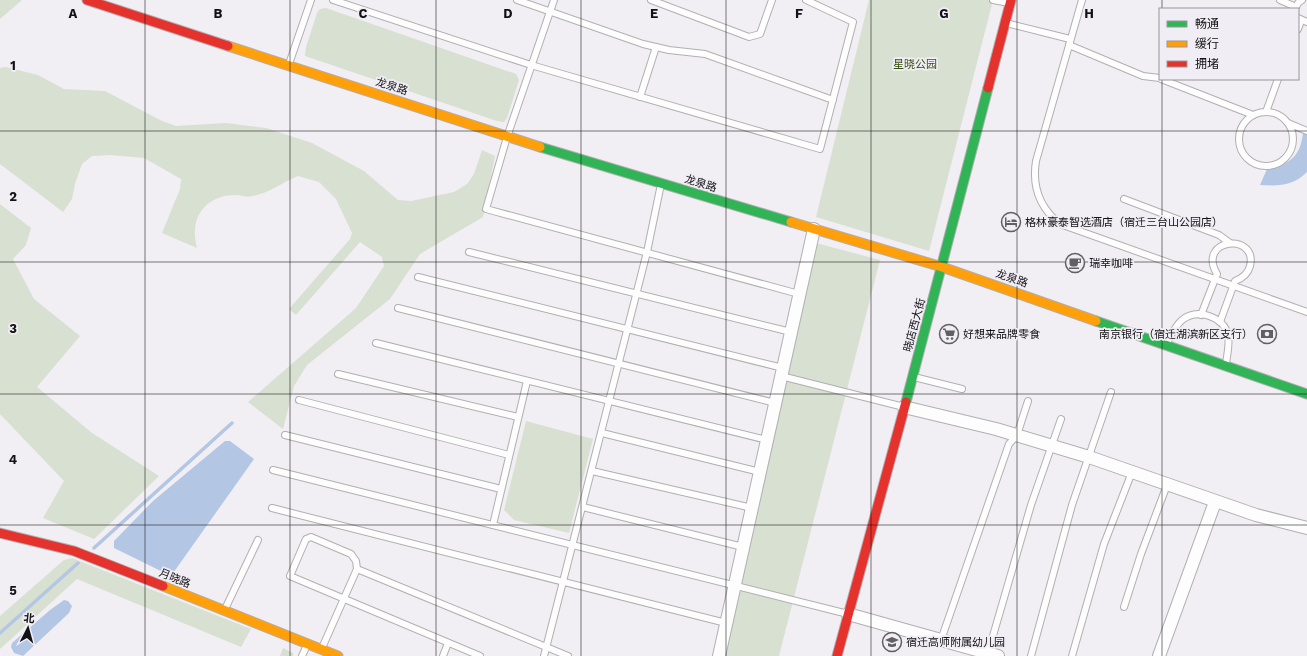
<svg xmlns="http://www.w3.org/2000/svg" width="1307" height="656" font-family="'Work Sans','Noto Sans SC',sans-serif">
  <style>
    .green { fill: #d8e0d1 }
    .water { fill: #b3c7e5 }
    .lines { fill: none; stroke-linecap: round; stroke-linejoin: round }
    .stream { stroke: #b3c7e5; stroke-width: 3.5 }
    .lane-casing { stroke: #b1afb2; stroke-width: 8 }
    .street-casing { stroke: #b1afb2; stroke-width: 14 }
    .fast-casing { stroke: #b1afb2; stroke-width: 11 }
    .slow-casing { stroke: #b1afb2; stroke-width: 11 }
    .jam-casing { stroke: #b1afb2; stroke-width: 11 }
    .lane { stroke: #fdfdfd; stroke-width: 6 }
    .street { stroke: #fdfdfd; stroke-width: 12 }
    .fast { stroke: #30b455; stroke-width: 9 }
    .slow { stroke: #ff9f0a; stroke-width: 9 }
    .jam { stroke: #e5322d; stroke-width: 9 }
    .grid { fill: none; stroke: #121113; stroke-width: 1; stroke-opacity: 0.55 }
    .labels { text-anchor: middle; stroke-width: 3.5; stroke-linejoin: round; paint-order: stroke }
    .park-label { font-size: 11px; fill: #34500d; stroke: #f1edf5 }
    .street-label { font-size: 11px; fill: #121113; stroke: #f1edf5 }
    .poi-label { font-size: 11px; fill: #121113; stroke: #f1edf5; text-anchor: start }
    .grid-label { font-size: 13px; text-anchor: middle; font-weight: bold; fill: #121113; stroke: #f1edf5; stroke-width: 3.5; stroke-linejoin: round; paint-order: stroke }
  </style>
  <rect width="100%" height="100%" fill="#f1eff3"/>
  <g class="green">
    <polygon points="0,0 22,0 0,19"/>
    <polygon points="869,0 993,0 929,251 816,217"/>
    <polygon points="326,8 516,74 519,80 507,118 504,122 497,121 305,56 306,47 317,13 320,9"/>
    <path d="M6 67 38 75 64 89 105 91 162 121 176 126 226 123 266 128 312 143 364 171 398 200 411 201 454 192 467 184 474 174 482 150 495 156 483 217 420 254 390 299 307 365 294 386 283 429 248 402 356 308 384 266 382 257 360 242 296 315 289 309 350 239 352 233 336 199 319 182 298 176C283 182 269 193 253 196 247 198 241 195 235 195 214 195 196 208 195 230 194 236 196 242 197 248L162 233 180 189 181 179 144 158 110 155 92 156 82 164 75 184 72 199 63 212 0 164V68Z"/>
    <polygon points="0,204 31,228 26,245 13,259 34,299 80,336 37,387 92,433 159,476 94,539 43,518 64,481 0,414"/>
    <polygon points="816,243 880,260 779,656 722,656"/>
    <polygon points="526,421 593,439 569,533 514,520 504,510"/>
    <polygon points="72,558 251,629 241,647 77,579 0,649 0,616 64,560"/>
    <polygon points="283,648 293,653 293,656 280,656"/>
  </g>
  <g class="water">
    <path d="M1303 133 1307 135V172C1293 186 1280 186 1260 185L1267 169C1289 164 1300 158 1303 133Z"/>
    <polygon points="225,441 230,441 254,459 171,576 114,548 114,541 153,501"/>
    <polygon points="64,600 68,601 72,606 69,613 23,656 14,653 11,647 12,643 50,610"/>
  </g>
  <g class="lines">
    <g class="stream">
      <polyline points="94,548 232,423"/>
      <polyline points="0,633 78,563"/>
    </g>
    <g class="lane-casing">
      <g id="lane">
        <polyline points="333,0 531,65 820,149 853,22 806,0"/>
        <polyline points="517,0 643,44 669,50 705,54 833,100"/>
        <polyline points="554,0 507,137 486,209 799,294"/>
        <polyline points="651,0 749,37 760,34 772,0"/>
        <polyline points="993,0 1009,3"/>
        <path d="M1082 0 1036 161C1032 186 1040 208 1060 224L1307 312"/>
        <polyline points="1280,0 1296,7"/>
        <polyline points="1295,9 1298,3 1302,0"/>
        <polyline points="1298,18 1307,22"/>
        <polyline points="1006,23 1070,39"/>
        <polyline points="1298,29 1301,21"/>
        <polyline points="1069,45 1143,76 1160,78"/>
        <polyline points="289,64 311,0"/>
        <polyline points="1161,79 1253,115"/>
        <polyline points="640,97 656,47"/>
        <polyline points="1266,112 1278,79"/>
        <circle cx="1266" cy="139" r="27"/>
        <polyline points="1288,123 1307,131"/>
        <polyline points="1124,199 1219,235 1230,243"/>
        <polyline points="469,252 791,332"/>
        <polyline points="418,277 783,368"/>
        <polyline points="398,308 775,403"/>
        <path d="M1201 315 1217 274C1196 238 1258 232 1250 266 1248 274 1243 278 1235 281L1220 322"/>
        <polyline points="376,343 767,440"/>
        <path d="M1167 343C1171 335 1175 326 1182 320 1197 308 1222 316 1228 334 1230 344 1227 355 1226 364"/>
        <polyline points="338,374 518,417"/>
        <polyline points="781,376 904,407"/>
        <polyline points="914,377 962,389"/>
        <polyline points="299,400 509,455"/>
        <polyline points="602,433 760,472"/>
        <polyline points="285,435 501,489"/>
        <polyline points="273,470 848,614"/>
        <polyline points="592,471 752,508"/>
        <polyline points="583,507 743,547"/>
        <polyline points="272,508 726,623"/>
        <polyline points="493,525 527,381"/>
        <polyline points="357,569 568,656"/>
        <polyline points="1124,607 1141,554 1167,485"/>
        <polyline points="225,609 258,540"/>
        <polyline points="941,640 1009,444 1017,435 1028,401"/>
        <polyline points="322,648 357,569 356,561 351,554 311,537 306,539 290,576 480,656"/>
        <polyline points="988,653 1031,505 1061,419"/>
        <polyline points="302,656 307,645"/>
        <polyline points="443,656 448,643"/>
        <polyline points="544,656 647,252 661,184"/>
        <polyline points="1031,656 1072,505 1111,392"/>
        <polyline points="1072,656 1104,544 1132,472"/>
      </g>
    </g>
    <g class="street-casing">
      <g id="street">
        <polyline points="904,407 996,429 1089,457 1256,515 1307,528"/>
        <polyline points="848,614 998,656"/>
        <polyline points="719,656 814,229"/>
        <polyline points="1159,656 1215,502"/>
      </g>
    </g>
    <g class="fast-casing">
      <g id="fast">
        <polyline points="540,147 791,222"/>
        <polyline points="1096,321 1307,394"/>
        <polyline points="906,402 988,88"/>
      </g>
    </g>
    <g class="slow-casing">
      <g id="slow">
        <polyline points="228,46 540,147"/>
        <polyline points="791,222 942,267 1096,321"/>
        <polyline points="163,586 338,656"/>
      </g>
    </g>
    <g class="jam-casing">
      <g id="jam">
        <polyline points="87,0 228,46"/>
        <polyline points="988,88 1011,0"/>
        <polyline points="0,533 74,551 163,586"/>
        <polyline points="837,656 906,402"/>
      </g>
    </g>
    <use href="#lane" class="lane"/>
    <use href="#street" class="street"/>
    <use href="#fast" class="fast"/>
    <use href="#slow" class="slow"/>
    <use href="#jam" class="jam"/>
  </g>
  <path class="grid" d="M145 0V656M290 0V656M436 0V656M581 0V656M726 0V656M871 0V656M1017 0V656M1162 0V9M1162 79V656M0 131H1307M0 262H1307M0 394H1307M0 525H1307"/>
  <defs>
    <g id="hotel-ring" transform="scale(1)"><circle r="9.5" fill="#f1edf5" stroke="#605f61" stroke-width="1.5"/><path d="M-6-4.5h1.5V1H6V5H4.5V3h-9V5H-6ZM-4 0a1.8 1.8 0 1 1 3.6 0ZM.5 0V-2.5h3Q6-2.5 6 0Z" fill="#605f61"/></g>
    <g id="cafe-ring" transform="scale(1)"><circle r="9.5" fill="#f1edf5" stroke="#605f61" stroke-width="1.5"/><path d="M-5.5-4.5H6V0H3Q3 3.5 0 3.5H-2.5Q-5.5 3.5-5.5 0ZM3-3.2v2h1.7v-2ZM-6 4.5H4V6H-6Z" fill="#605f61"/></g>
    <g id="supermarket-ring" transform="scale(1)"><circle r="9.5" fill="#f1edf5" stroke="#605f61" stroke-width="1.5"/><path d="M-6-5.5h2.5l.6 2H6L4.5 2H-2.5L-4.4-4H-6ZM-1.5 3.2a1.3 1.3 0 1 0 .1 0ZM3 3.2a1.3 1.3 0 1 0 .1 0Z" fill="#605f61"/></g>
    <g id="bank-ring" transform="scale(1)"><circle r="9.5" fill="#f1edf5" stroke="#605f61" stroke-width="1.5"/><path d="M-6-4H6V4H-6ZM0-2.3a2.3 2.3 0 1 0 0 4.6a2.3 2.3 0 1 0 0-4.6Z" fill="#605f61"/></g>
    <g id="school-ring" transform="scale(1)"><circle r="9.5" fill="#f1edf5" stroke="#605f61" stroke-width="1.5"/><path d="M0-5L7-2L0 1L-7-2ZM-4 1L0 2.5L4 1V4Q0 6-4 4Z" fill="#605f61"/></g>
  </defs>
  <g fill-rule="evenodd">
    <use href="#hotel-ring" x="1011" y="222"/>
    <use href="#cafe-ring" x="1075" y="263"/>
    <use href="#supermarket-ring" x="949" y="334"/>
    <use href="#bank-ring" x="1267" y="334"/>
    <use href="#school-ring" x="892" y="642"/>
  </g>
  <g class="labels">
    <g class="park-label">
      <text x="915" y="68">星晓公园</text>
    </g>
    <g class="street-label">
      <text transform="translate(392 86) rotate(18)" y="4">龙泉路</text>
      <text transform="translate(701 183) rotate(17)" y="4">龙泉路</text>
      <text transform="translate(1012 278) rotate(19)" y="4">龙泉路</text>
      <text transform="translate(914 325) rotate(-75)" y="4">晓店西大街</text>
      <text transform="translate(175 578) rotate(22)" y="4">月晓路</text>
    </g>
    <g class="poi-label">
      <text x="1025" y="226">格林豪泰智选酒店（宿迁三台山公园店）</text>
      <text x="1089" y="267">瑞幸咖啡</text>
      <text x="963" y="338">好想来品牌零食</text>
      <text x="1253" y="338" text-anchor="end">南京银行（宿迁湖滨新区支行）</text>
      <text x="906" y="646">宿迁高师附属幼儿园</text>
    </g>
  </g>
  <g class="grid-label">
    <text x="73" y="18">A</text>
    <text x="218" y="18">B</text>
    <text x="363" y="18">C</text>
    <text x="508" y="18">D</text>
    <text x="654" y="18">E</text>
    <text x="799" y="18">F</text>
    <text x="944" y="18">G</text>
    <text x="1089" y="18">H</text>
    <text x="13" y="70">1</text>
    <text x="13" y="201">2</text>
    <text x="13" y="333">3</text>
    <text x="13" y="464">4</text>
    <text x="13" y="595">5</text>
  </g>
  <rect x="1159" y="8" width="140" height="72" fill="#f1edf5" stroke="#98959b"/>
  <rect x="1167" y="21" width="20" height="6" fill="#30b455" stroke="#98959b"/>
  <text x="1195" y="28" font-size="12" fill="#121113">畅通</text>
  <rect x="1167" y="41" width="20" height="6" fill="#ff9f0a" stroke="#98959b"/>
  <text x="1195" y="48" font-size="12" fill="#121113">缓行</text>
  <rect x="1167" y="61" width="20" height="6" fill="#e5322d" stroke="#98959b"/>
  <text x="1195" y="68" font-size="12" fill="#121113">拥堵</text>
  <g transform="translate(28 628) rotate(6)" stroke="#f1edf5" stroke-width="3" paint-order="stroke">
  <path d="M0-3L7 15L0 10L-7 15Z" fill="#121113"/>
  <text y="-6" font-size="11" font-weight="bold" text-anchor="middle" fill="#121113">北</text>
  </g>
</svg>
